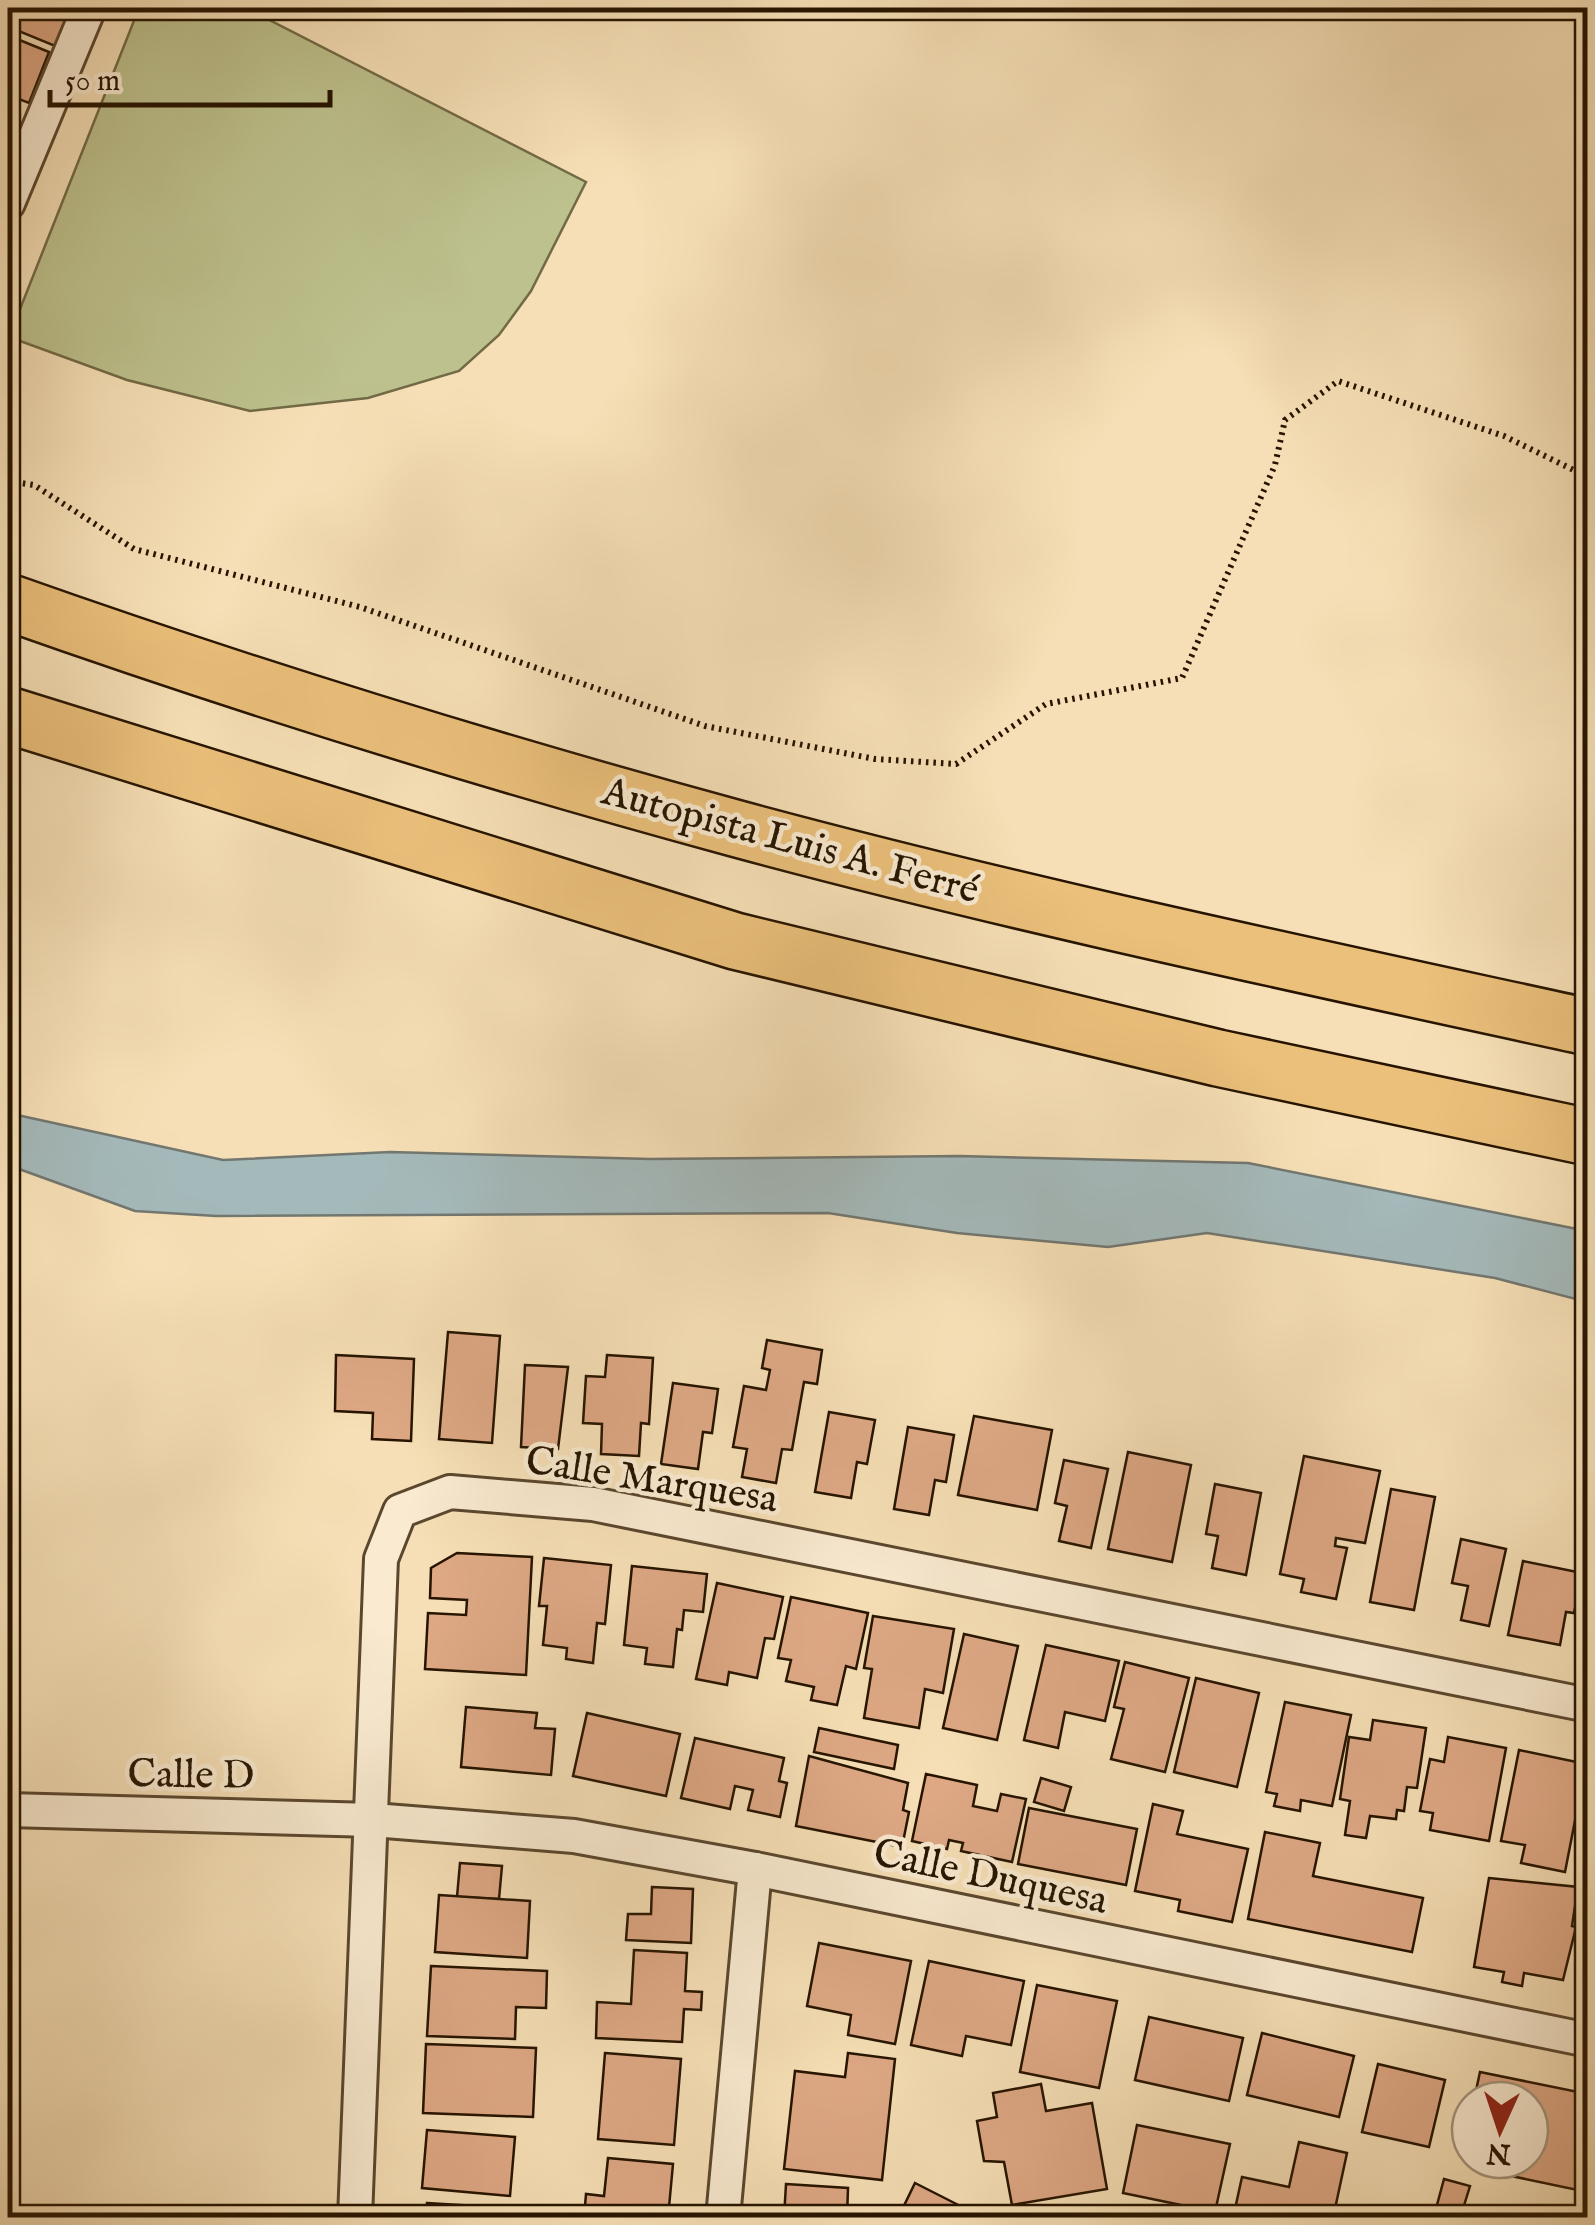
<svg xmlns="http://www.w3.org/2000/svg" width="1595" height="2225" font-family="'IM FELL English',serif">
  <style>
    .green { fill: #bdc18d; stroke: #726a46; stroke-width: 2.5 }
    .water { fill: #a4b9ba; stroke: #727770; stroke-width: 2.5 }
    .building { fill: #dea885; stroke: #261400; stroke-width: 2.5 }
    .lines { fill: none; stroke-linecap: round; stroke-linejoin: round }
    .minor-casing { stroke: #5a472e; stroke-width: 38 }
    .motorway-casing { stroke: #261400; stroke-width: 60 }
    .path { stroke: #261400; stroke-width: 6; stroke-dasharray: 2.5 5; stroke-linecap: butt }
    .minor { stroke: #f9ead0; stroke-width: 32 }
    .motorway { stroke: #ebc07b; stroke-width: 55 }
    .labels { text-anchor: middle; stroke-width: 9; stroke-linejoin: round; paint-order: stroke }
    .street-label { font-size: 40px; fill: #261400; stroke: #f9ead0 }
  </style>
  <rect width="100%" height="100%" fill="#f6dfb6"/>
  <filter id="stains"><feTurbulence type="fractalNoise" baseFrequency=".002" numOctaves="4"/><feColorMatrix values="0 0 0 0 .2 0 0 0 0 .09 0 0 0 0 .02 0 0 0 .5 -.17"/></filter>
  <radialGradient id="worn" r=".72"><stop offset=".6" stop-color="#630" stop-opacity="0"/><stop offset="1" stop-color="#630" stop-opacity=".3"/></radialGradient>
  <polygon class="green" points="139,8 246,8 586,182 531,291 499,335 459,371 368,398 250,411 127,380 9,337"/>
  <polygon class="water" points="8,1113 223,1160 390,1152 650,1159 959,1156 1248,1163 1587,1231 1587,1302 1495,1278 1207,1233 1108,1247 957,1233 828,1213 216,1216 135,1211 8,1165"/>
  <g class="building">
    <polygon points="8,8 46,8 68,17 55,46 14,29 8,40"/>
    <polygon points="17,39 49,52 29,103 8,95 8,51 11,52"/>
    <polygon points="448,1332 500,1336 492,1443 439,1439"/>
    <polygon points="767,1340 822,1350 817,1384 804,1382 792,1450 782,1449 776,1483 742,1477 747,1449 733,1447 744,1386 766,1390 770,1370 762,1368"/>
    <polygon points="336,1355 414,1359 411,1441 372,1439 373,1413 335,1411"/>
    <polygon points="607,1355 653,1358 649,1424 641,1423 639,1456 601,1454 602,1424 583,1423 586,1376 605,1377"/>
    <polygon points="525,1365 568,1367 558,1449 521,1447"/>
    <polygon points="673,1383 718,1389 712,1433 703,1432 698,1469 661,1464"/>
    <polygon points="829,1412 875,1420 867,1464 857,1462 851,1498 815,1492"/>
    <polygon points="974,1416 1052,1430 1037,1510 958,1495"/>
    <polygon points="908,1427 954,1435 946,1482 935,1480 929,1515 894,1509"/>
    <polygon points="1128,1452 1191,1465 1172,1562 1108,1549"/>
    <polygon points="1304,1456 1380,1471 1365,1543 1336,1538 1335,1546 1347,1548 1336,1599 1301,1592 1304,1579 1280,1574"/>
    <polygon points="1064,1460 1108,1469 1091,1548 1059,1541 1067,1506 1055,1503"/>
    <polygon points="1215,1484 1261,1493 1246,1575 1212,1568 1218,1536 1206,1534"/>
    <polygon points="1391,1489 1435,1497 1414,1610 1370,1602"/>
    <polygon points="1461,1539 1506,1549 1489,1626 1461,1620 1468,1586 1452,1583"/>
    <polygon points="457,1553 532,1557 526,1675 425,1669 428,1613 466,1615 467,1600 430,1598 431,1568"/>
    <polygon points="544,1558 611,1565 605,1624 597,1623 593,1663 566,1659 567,1648 543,1645 547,1606 539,1606"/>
    <polygon points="1523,1561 1582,1573 1574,1613 1566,1612 1560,1645 1508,1635"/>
    <polygon points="632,1566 707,1574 703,1612 684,1610 682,1630 677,1629 673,1667 645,1664 647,1648 624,1645"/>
    <polygon points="717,1583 783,1597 774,1639 765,1638 757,1678 729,1672 727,1685 696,1679"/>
    <polygon points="791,1597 868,1613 856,1669 846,1666 837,1705 811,1700 814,1687 786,1681 791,1660 778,1658"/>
    <polygon points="873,1616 954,1629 943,1693 925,1689 919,1728 864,1718 872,1669 864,1668"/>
    <polygon points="964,1634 1018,1646 997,1740 943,1728"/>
    <polygon points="1046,1645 1119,1661 1105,1721 1065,1712 1058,1748 1024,1740"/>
    <polygon points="1125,1662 1189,1678 1165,1772 1111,1759 1124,1709 1114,1707"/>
    <polygon points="1196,1678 1259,1693 1237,1787 1174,1772"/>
    <polygon points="1285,1702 1351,1715 1332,1806 1301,1800 1300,1811 1274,1806 1277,1794 1266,1792"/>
    <polygon points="466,1707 537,1713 535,1728 555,1729 551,1775 461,1767"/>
    <polygon points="587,1713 680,1734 666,1796 573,1776"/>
    <polygon points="1373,1720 1426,1728 1417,1788 1407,1787 1404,1811 1397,1810 1396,1819 1370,1816 1366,1838 1345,1835 1350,1801 1340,1799 1349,1737 1370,1740"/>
    <polygon points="819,1728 898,1745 894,1769 814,1752"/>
    <polygon points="1448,1737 1506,1748 1489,1841 1430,1830 1433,1813 1420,1811 1430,1759 1444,1762"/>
    <polygon points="695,1738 784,1758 779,1781 787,1783 780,1817 748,1810 753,1790 735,1786 730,1809 681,1798"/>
    <polygon points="1519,1750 1586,1764 1565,1872 1521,1863 1525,1845 1501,1841"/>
    <polygon points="809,1756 908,1783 903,1810 909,1812 902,1847 796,1826"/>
    <polygon points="926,1774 977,1785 973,1806 997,1811 1001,1794 1026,1799 1012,1862 961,1851 963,1843 949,1840 947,1849 912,1841"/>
    <polygon points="1041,1778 1071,1787 1064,1811 1034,1802"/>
    <polygon points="1588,1798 1588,1858 1576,1856"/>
    <polygon points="1153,1804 1183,1811 1177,1834 1248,1849 1232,1922 1178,1911 1180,1900 1135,1891"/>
    <polygon points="1029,1808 1137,1829 1126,1885 1018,1864"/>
    <polygon points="1265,1832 1320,1843 1313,1876 1423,1898 1412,1952 1248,1919"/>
    <polygon points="460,1863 502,1866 499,1899 457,1897"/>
    <polygon points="1489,1878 1588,1888 1588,1907 1575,1906 1572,1926 1576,1927 1563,1980 1524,1973 1522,1986 1502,1982 1504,1972 1474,1967"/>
    <polygon points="652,1887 693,1889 691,1943 626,1940 628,1914 651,1914"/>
    <polygon points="439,1895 530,1901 527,1958 435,1952"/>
    <polygon points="819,1943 911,1961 895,2044 848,2035 851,2015 807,2006"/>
    <polygon points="634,1950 687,1953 685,1991 702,1992 701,2010 684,2009 682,2042 596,2038 597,2002 631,2004"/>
    <polygon points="929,1961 1024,1981 1011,2045 966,2036 962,2056 911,2045"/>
    <polygon points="431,1966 547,1971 546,2008 516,2007 515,2039 427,2036"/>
    <polygon points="1037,1985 1117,2001 1099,2088 1020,2072"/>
    <polygon points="1149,2017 1243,2038 1229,2101 1135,2080"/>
    <polygon points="1262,2033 1354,2056 1339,2117 1247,2095"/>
    <polygon points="426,2044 536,2048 533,2117 423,2113"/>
    <polygon points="605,2053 681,2059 674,2145 598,2139"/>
    <polygon points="848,2053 895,2059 882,2180 784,2169 795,2071 845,2077"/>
    <polygon points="1378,2064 1445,2080 1429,2147 1362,2132"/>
    <polygon points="1480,2072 1588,2094 1587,2192 1497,2173 1499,2160 1530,2160 1530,2100 1474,2100"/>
    <polygon points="1041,2084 1046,2111 1092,2103 1107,2189 1012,2205 1004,2162 984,2161 977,2121 997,2117 993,2093"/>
    <polygon points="1137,2125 1230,2144 1215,2212 1123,2193"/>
    <polygon points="427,2130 515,2137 510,2196 422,2188"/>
    <polygon points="1299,2142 1347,2153 1333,2218 1276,2218 1235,2209 1242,2177 1289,2187"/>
    <polygon points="608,2158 673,2164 668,2218 584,2218 586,2194 604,2196"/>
    <polygon points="1444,2179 1470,2186 1462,2212 1437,2205"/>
    <polygon points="915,2183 984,2218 898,2218"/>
    <polygon points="786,2184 848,2188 847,2218 784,2218"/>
    <polygon points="427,2203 527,2209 527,2218 426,2218"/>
  </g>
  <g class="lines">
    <g class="minor-casing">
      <g id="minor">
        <polyline points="8,203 89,8"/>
        <polyline points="8,1810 373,1820 574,1836 755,1869 1588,2040"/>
        <polyline points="355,2218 381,1559 400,1511 450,1492 593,1504 1588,1705"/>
        <polyline points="723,2218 755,1869"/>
      </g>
    </g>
    <g class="motorway-casing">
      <g id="motorway">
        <path d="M8 602C248 687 492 762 738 829 1019 905 1304 965 1588 1027"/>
        <polyline points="8,715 735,941 1218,1058 1588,1137"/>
      </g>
    </g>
    <polyline class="path" points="8,481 34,485 134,549 360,607 705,726 875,759 956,764 1046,704 1182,678 1275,465 1285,420 1338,381 1504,436 1588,477"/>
    <use href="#minor" class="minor"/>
    <use href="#motorway" class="motorway"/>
  </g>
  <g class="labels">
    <g class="street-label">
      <text transform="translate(791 839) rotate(15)" y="14">Autopista Luis A. Ferré</text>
      <text transform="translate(652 1478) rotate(9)" y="14">Calle Marquesa</text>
      <text transform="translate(191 1773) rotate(1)" y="14">Calle D</text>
      <text transform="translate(991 1875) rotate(12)" y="14">Calle Duquesa</text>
    </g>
  </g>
  <rect width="1595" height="2225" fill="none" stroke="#f6dfb6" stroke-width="40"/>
  <rect x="10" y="10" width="1575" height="2205" fill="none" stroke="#261400" stroke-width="5"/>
  <rect x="20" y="20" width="1555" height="2185" fill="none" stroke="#261400" stroke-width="2.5"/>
  <g transform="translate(1500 2130) rotate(183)"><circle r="48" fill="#f9ead0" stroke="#a5947d" stroke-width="2.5"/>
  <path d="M0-8L18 38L0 25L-18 38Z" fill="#8f2418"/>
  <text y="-15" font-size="28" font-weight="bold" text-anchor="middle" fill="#261400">N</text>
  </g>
  <path d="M50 90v15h280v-15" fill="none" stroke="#261400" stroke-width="5"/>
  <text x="65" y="90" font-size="30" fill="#261400" stroke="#f9ead0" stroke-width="8" paint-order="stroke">50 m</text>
  <rect width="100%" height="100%" filter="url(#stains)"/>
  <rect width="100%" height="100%" fill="url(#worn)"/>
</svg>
